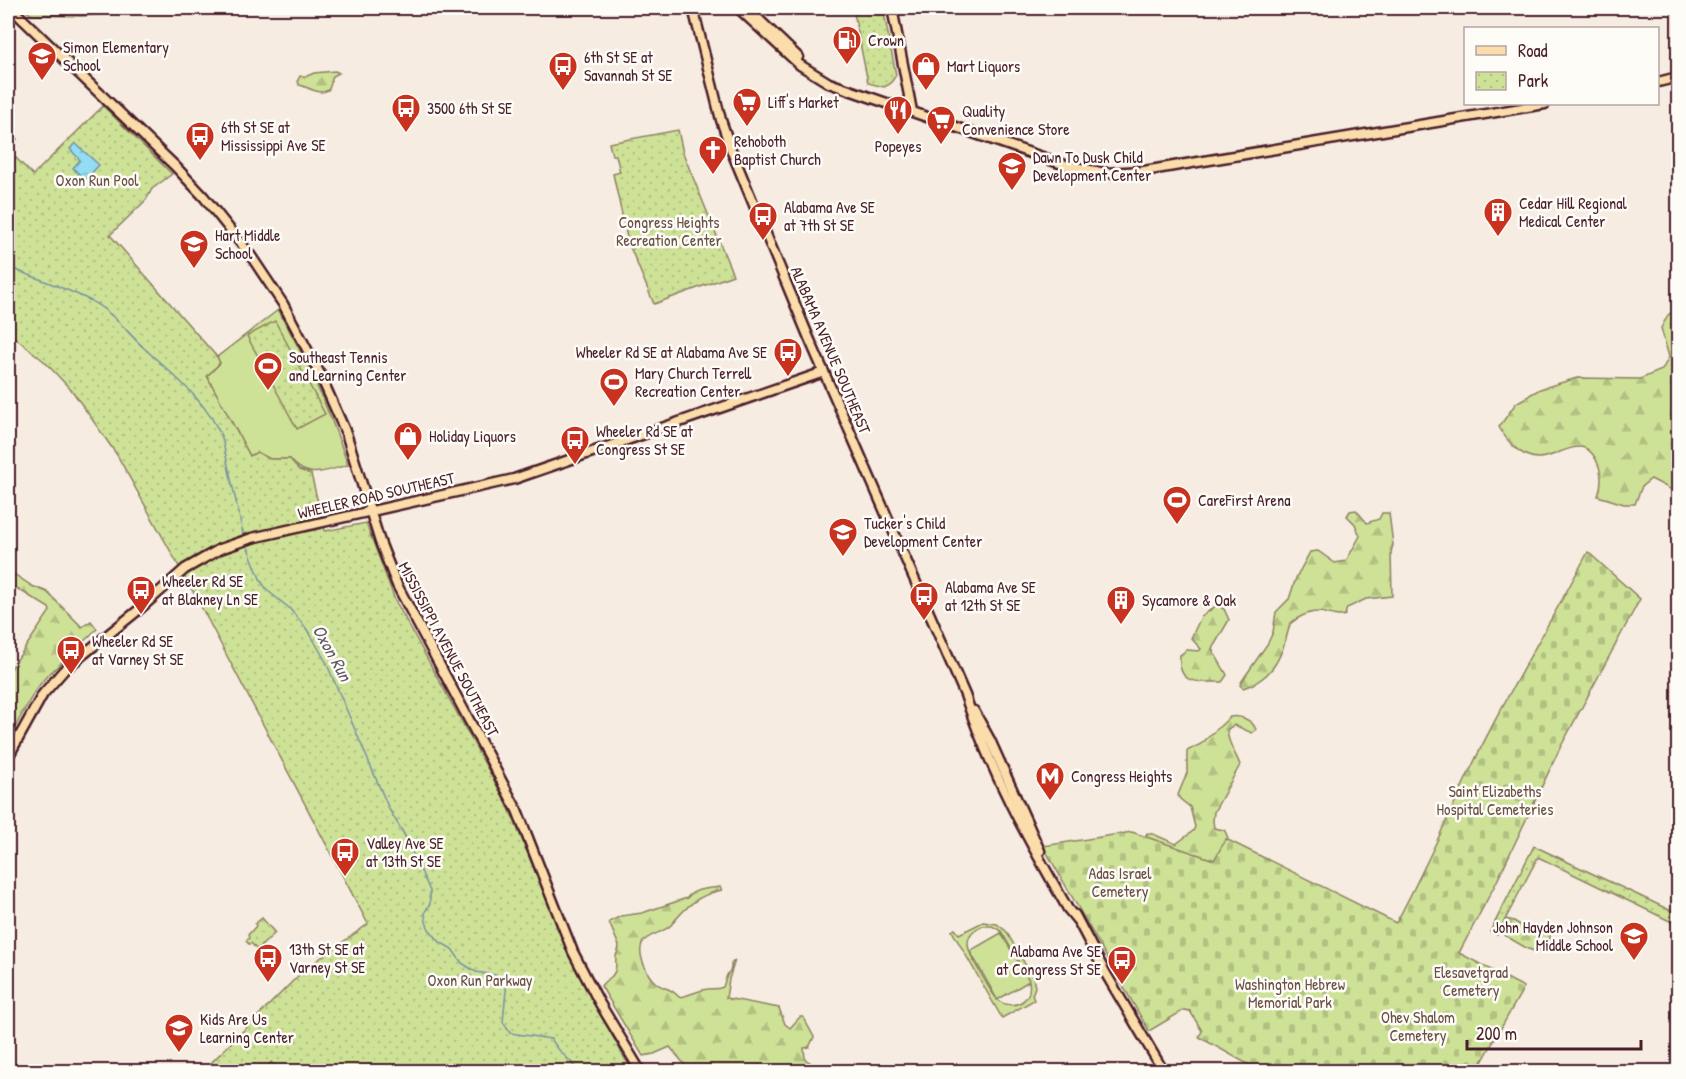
<svg xmlns="http://www.w3.org/2000/svg" width="1686" height="1079" font-family="'Patrick Hand',sans-serif">
  <style>
    .grass { fill: #cee297; stroke: #8c8061; stroke-width: 1.5; fill-rule: evenodd }
    .forest { fill: url(#forest-firs); stroke: #8c8061; stroke-width: 1.5 }
    .cemetery { fill: url(#cemetery-stones); stroke: #8c8061; stroke-width: 1.5 }
    .park { fill: url(#park-dots); stroke: #8c8061; stroke-width: 1.5 }
    .water { fill: url(#water-ripples); stroke: #7591a3; stroke-width: 1.5 }
    .lines { fill: none; stroke-linecap: round; stroke-linejoin: round }
    .stream { stroke: #7591a3; stroke-width: 1.5 }
    .major-casing { stroke: #4a1f2b; stroke-width: 13 }
    .major { stroke: #fbddab; stroke-width: 8 }
    .labels { text-anchor: middle; stroke-width: 5; stroke-linejoin: round; paint-order: stroke }
    .poi-label { font-size: 16px; fill: #4a1f2b; stroke: #fdfcf7; text-anchor: start }
    .park-label { font-size: 16px; fill: #6b5046; stroke: #fdfcf7 }
    .street-label { font-size: 16px; fill: #4a1f2b; stroke: #fdfcf7 }
    .water-label { font-size: 18px; font-style: italic; fill: #605867; stroke: #fdfcf7 }
  </style>
  <defs>
    <pattern id="forest-firs" width="22" height="20" patternUnits="userSpaceOnUse" patternTransform="scale(1.5)"><rect width="22" height="20" fill="#cee297"/><path d="M5 1l3.5 6h-7zM16 11l3.5 6h-7z" fill="#b2c182"/></pattern>
    <pattern id="cemetery-stones" width="16" height="16" patternUnits="userSpaceOnUse" patternTransform="scale(1.5)"><rect width="16" height="16" fill="#cee297"/><path d="M2 7V4a2 2 0 0 1 4 0v3zM10 15v-3a2 2 0 0 1 4 0v3z" fill="#b2c182"/></pattern>
    <pattern id="park-dots" width="8" height="8" patternUnits="userSpaceOnUse" patternTransform="scale(1.5)"><rect width="8" height="8" fill="#cee297"/><path d="M2 2h.1M6 6h.1" fill="none" stroke="#b2c182" stroke-width="1.8" stroke-linecap="round"/></pattern>
    <pattern id="water-ripples" width="26" height="14" patternUnits="userSpaceOnUse" patternTransform="scale(1.5)"><rect width="26" height="14" fill="#92ddf3"/><path d="M2 4q2-2 4 0t4 0M15 11q2-2 4 0t4 0" fill="none" stroke="#7fbdd0"/></pattern>
  </defs>
  <rect width="100%" height="100%" fill="#f6ece1"/>
  <filter id="ink" filterUnits="userSpaceOnUse"><feTurbulence type="fractalNoise" baseFrequency=".0167" numOctaves="2"/><feDisplacementMap in="SourceGraphic" scale="12" xChannelSelector="R" yChannelSelector="G"/><feConvolveMatrix kernelMatrix="1 2 1 2 8 2 1 2 1" color-interpolation-filters="sRGB"/></filter>
  <g filter="url(#ink)">
    <g class="grass">
      <polygon points="22,8 138,8 105,14 82,16 32,15"/>
      <path d="M278 310C307 360 330 411 348 465 324 471 308 481 290 459H270L257 452 250 456 207 376 220 363 217 357Z"/>
      <path d="M983 922 997 924 1006 931 1033 978 1035 987 1032 995 1034 1000 1002 1018 952 931 955 929 959 934ZM983 926H992L1001 931 1029 980 1001 933 970 951 997 999C991 992 986 983 981 974 972 958 956 936 983 926ZM1029 981C1033 1002 1013 1011 997 1000Z"/>
    </g>
    <g class="forest">
      <path d="M335 71 339 73 333 76C331 80 331 87 328 90 320 96 306 86 299 85L298 80 300 76 305 77 314 73Z"/>
      <path d="M1678 308V495L1676 492 1651 479 1642 486 1635 504H1624L1598 496C1602 486 1602 473 1598 464 1584 429 1558 459 1538 458 1521 458 1506 440 1499 427L1516 403 1540 389 1577 378 1640 379 1662 370 1669 357 1661 328 1668 315Z"/>
      <path d="M1356 510 1367 523 1379 519 1382 513H1389L1393 545 1391 552 1392 596 1366 599 1347 608 1345 615C1335 619 1327 611 1317 612 1308 612 1296 618 1290 624 1283 653 1275 678 1243 688L1240 685 1242 681 1268 643 1273 632 1276 612 1289 599 1296 578 1310 552 1318 551 1335 563 1346 561 1360 536 1355 524 1347 516 1350 511Z"/>
      <polygon points="8,570 32,586 47,592 82,627 91,621 97,629 45,678 35,691 8,740 8,673 50,611 49,608 8,583"/>
      <path d="M1217 605 1224 609 1229 620 1212 649 1227 675 1222 682C1199 682 1177 686 1180 655L1187 650 1199 651 1201 649 1191 638 1201 617Z"/>
      <path d="M1230 717C1240 715 1253 720 1256 730L1252 733 1234 725 1227 730C1227 742 1236 754 1240 765L1214 812 1213 821 1214 828 1224 830C1233 842 1225 851 1219 863L1145 837 1147 833 1153 834 1176 844 1193 831 1195 827 1190 807 1180 799 1178 795 1187 773V751L1201 744Z"/>
      <path d="M720 887 722 890C697 895 686 907 671 925 664 933 650 933 643 942 636 952 647 976 656 983 664 990 669 986 679 997 689 996 698 990 708 989 715 988 717 990 723 987L727 975 731 969V964L735 960 729 979 726 998 779 1008 785 1024 790 1028 800 1017H803L814 1037 809 1047 804 1048 805 1059 823 1071H767L759 1065 747 1071H690L670 1047 654 1054 643 1056 601 986C604 981 608 980 612 976 618 969 615 963 616 956 617 952 619 950 619 946L609 922 621 916 642 913 687 898C694 888 709 889 720 887Z"/>
      <polygon points="1505,919 1514,921 1528,930 1550,935 1550,939 1545,941 1538,952 1528,949 1504,935 1502,931"/>
    </g>
    <path class="cemetery" d="M1588 552 1640 599 1560 748 1497 881 1459 953 1524 987 1477 1071H1260L1199 1037 1202 1031 1190 1011 1184 1010 1149 1031 1043 846 1132 832 1214 860 1226 839 1396 923C1421 877 1442 830 1464 783 1501 703 1547 629 1588 552Z"/>
    <g class="park">
      <polygon points="853,8 883,8 896,75 890,84 884,87 868,83"/>
      <polygon points="103,106 172,174 152,189 146,200 110,235 217,357 220,363 207,376 250,456 257,452 270,459 290,459 299,470 311,474 325,531 366,523 395,600 508,806 573,963 625,1059 634,1071 282,1072 271,1062 264,1071 224,1072 211,1063 305,969 368,924 196,597 117,455 73,392 45,362 8,332 8,129 17,139 8,150 33,175"/>
      <polygon points="678,130 683,153 733,275 654,304 628,242 613,174 620,172 616,155 612,155 609,143"/>
      <polygon points="275,321 325,414 297,429 247,336"/>
      <polygon points="1534,846 1678,914 1678,925 1538,857 1497,935 1490,932"/>
      <polygon points="262,918 275,933 257,950 251,943 249,944 246,941 249,938 248,935 256,926 255,924"/>
    </g>
    <polygon class="water" points="75,143 99,165 85,180 73,168 80,160 70,149"/>
    <g class="lines">
      <g class="stream">
        <path d="M8 267C36 278 66 288 93 302 113 313 128 333 144 348 173 375 207 401 222 438L244 538"/>
        <polyline points="246,543 261,581 268,591 289,608 303,624 312,637 326,662 389,809 405,836 430,891 430,904 425,912 426,922 429,929 440,942 452,949 462,963 476,972 494,975 507,980 503,1022 510,1033 551,1039 559,1050 576,1067 576,1072"/>
      </g>
      <g class="major-casing">
        <g id="major">
          <polyline points="11,8 175,166 204,197 251,256 283,304 319,372 346,433 380,542 397,585 517,810 573,952 599,1002 641,1072"/>
          <path d="M693 8 721 120 732 152 809 338 965 695C990 771 1028 840 1068 909L1077 920"/>
          <polyline points="738,8 800,65 829,83 1065,165 1105,173 1144,171 1545,104"/>
          <polyline points="747,8 798,57"/>
          <polyline points="892,8 912,111"/>
          <polyline points="1658,82 1678,77"/>
          <polyline points="974,711 990,740 1040,851"/>
          <polyline points="8,757 43,694 64,670 141,608 185,569 220,549 252,538 514,479 824,372"/>
          <polyline points="1075,915 1106,974 1164,1072"/>
        </g>
      </g>
      <use href="#major" class="major"/>
    </g>
  </g>
  <defs>
    <g id="fuel-pin" transform="scale(1.5)"><path d="M0 17L-7.5 6A9.5 9.5 0 1 1 7.5 6Z" fill="#c8321e" stroke="#fdfcf7"/><path d="M-5.5-6h7V0h2V4h1.3V-2.5L3-4.5l.8-.8L6-3V5H2.5V1h-1V6h-7ZM-4.2-4.7v3.2H.2V-4.7Z" fill="#fff"/></g>
    <g id="school-pin" transform="scale(1.5)"><path d="M0 17L-7.5 6A9.5 9.5 0 1 1 7.5 6Z" fill="#c8321e" stroke="#fdfcf7"/><path d="M0-5L7-2L0 1L-7-2ZM-4 1L0 2.5L4 1V4Q0 6-4 4Z" fill="#fff"/></g>
    <g id="bus-pin" transform="scale(1.5)"><path d="M0 17L-7.5 6A9.5 9.5 0 1 1 7.5 6Z" fill="#c8321e" stroke="#fdfcf7"/><path d="M-5-6H5V4H4V6H2V4H-2V6H-4V4H-5ZM-3.5-4V0h7V-4ZM-3.5 1.2v1.5H-2V1.2ZM2 1.2v1.5H3.5V1.2Z" fill="#fff"/></g>
    <g id="shop-pin" transform="scale(1.5)"><path d="M0 17L-7.5 6A9.5 9.5 0 1 1 7.5 6Z" fill="#c8321e" stroke="#fdfcf7"/><path d="M-5-2.5h2.3a2.7 3.5 0 0 1 5.4 0H5L5.5 6h-11ZM-1.5-2.5h3a1.5 2.3 0 0 0-3 0Z" fill="#fff"/></g>
    <g id="supermarket-pin" transform="scale(1.5)"><path d="M0 17L-7.5 6A9.5 9.5 0 1 1 7.5 6Z" fill="#c8321e" stroke="#fdfcf7"/><path d="M-6-5.5h2.5l.6 2H6L4.5 2H-2.5L-4.4-4H-6ZM-1.5 3.2a1.3 1.3 0 1 0 .1 0ZM3 3.2a1.3 1.3 0 1 0 .1 0Z" fill="#fff"/></g>
    <g id="restaurant-pin" transform="scale(1.5)"><path d="M0 17L-7.5 6A9.5 9.5 0 1 1 7.5 6Z" fill="#c8321e" stroke="#fdfcf7"/><path d="M-5-6h1v4h1v-4h1v4h1v-4h1v5L-1.5 .5V6h-2V.5L-5-1ZM5-6V6H3V1.5H1.5Q1.5-4 5-6Z" fill="#fff"/></g>
    <g id="church-pin" transform="scale(1.5)"><path d="M0 17L-7.5 6A9.5 9.5 0 1 1 7.5 6Z" fill="#c8321e" stroke="#fdfcf7"/><path d="M-1.2-6h2.4v3.5h3.3v2.4h-3.3V6h-2.4V-.1h-3.3v-2.4h3.3Z" fill="#fff"/></g>
    <g id="building-pin" transform="scale(1.5)"><path d="M0 17L-7.5 6A9.5 9.5 0 1 1 7.5 6Z" fill="#c8321e" stroke="#fdfcf7"/><path d="M-4-6H4V6H1V3H-1V6H-4ZM-2.5-4.3h1.7v1.8h-1.7ZM.8-4.3h1.7v1.8H.8ZM-2.5-1h1.7V.8h-1.7ZM.8-1h1.7V.8H.8Z" fill="#fff"/></g>
    <g id="stadium-pin" transform="scale(1.5)"><path d="M0 17L-7.5 6A9.5 9.5 0 1 1 7.5 6Z" fill="#c8321e" stroke="#fdfcf7"/><path d="M0-5a6.5 5 0 1 0 0 10a6.5 5 0 1 0 0-10ZM-3.5-1.8h7v3.6h-7Z" fill="#fff"/></g>
    <g id="metro-pin" transform="scale(1.5)"><path d="M0 17L-7.5 6A9.5 9.5 0 1 1 7.5 6Z" fill="#c8321e" stroke="#fdfcf7"/><path d="M-5.5 5V-5H-3L0 0L3-5H5.5V5H3V-.5L0 4L-3-.5V5Z" fill="#fff"/></g>
  </defs>
  <g fill-rule="evenodd">
    <use href="#fuel-pin" x="847" y="40"/>
    <use href="#school-pin" x="42" y="56"/>
    <use href="#bus-pin" x="563" y="66"/>
    <use href="#shop-pin" x="926" y="66"/>
    <use href="#supermarket-pin" x="747" y="102"/>
    <use href="#bus-pin" x="406" y="108"/>
    <use href="#restaurant-pin" x="898" y="110"/>
    <use href="#supermarket-pin" x="941" y="120"/>
    <use href="#bus-pin" x="200" y="136"/>
    <use href="#church-pin" x="713" y="150"/>
    <use href="#school-pin" x="1012" y="166"/>
    <use href="#building-pin" x="1498" y="212"/>
    <use href="#bus-pin" x="763" y="216"/>
    <use href="#school-pin" x="194" y="244"/>
    <use href="#bus-pin" x="788" y="352"/>
    <use href="#stadium-pin" x="268" y="366"/>
    <use href="#stadium-pin" x="614" y="382"/>
    <use href="#shop-pin" x="408" y="436"/>
    <use href="#bus-pin" x="575" y="440"/>
    <use href="#stadium-pin" x="1177" y="500"/>
    <use href="#school-pin" x="843" y="532"/>
    <use href="#bus-pin" x="141" y="590"/>
    <use href="#bus-pin" x="924" y="596"/>
    <use href="#building-pin" x="1121" y="600"/>
    <use href="#bus-pin" x="71" y="650"/>
    <use href="#metro-pin" x="1050" y="776"/>
    <use href="#bus-pin" x="345" y="852"/>
    <use href="#school-pin" x="1634" y="936"/>
    <use href="#bus-pin" x="268" y="958"/>
    <use href="#bus-pin" x="1122" y="960"/>
    <use href="#school-pin" x="179" y="1028"/>
  </g>
  <g class="labels">
    <g class="poi-label">
      <text x="868" y="46">Crown</text>
      <text x="63" y="53">Simon Elementary<tspan x="63" dy="18">School</tspan></text>
      <text x="584" y="63">6th St SE at<tspan x="584" dy="18">Savannah St SE</tspan></text>
      <text x="947" y="72">Mart Liquors</text>
      <text x="768" y="108">Liff's Market</text>
      <text x="427" y="114">3500 6th St SE</text>
      <text x="962" y="117">Quality<tspan x="962" dy="18">Convenience Store</tspan></text>
      <text x="221" y="133">6th St SE at<tspan x="221" dy="18">Mississippi Ave SE</tspan></text>
      <text x="734" y="147">Rehoboth<tspan x="734" dy="18">Baptist Church</tspan></text>
      <text x="898" y="152" text-anchor="middle">Popeyes</text>
      <text x="1033" y="163">Dawn To Dusk Child<tspan x="1033" dy="18">Development Center</tspan></text>
      <text x="1519" y="209">Cedar Hill Regional<tspan x="1519" dy="18">Medical Center</tspan></text>
      <text x="784" y="213">Alabama Ave SE<tspan x="784" dy="18">at 7th St SE</tspan></text>
      <text x="215" y="241">Hart Middle<tspan x="215" dy="18">School</tspan></text>
      <text x="767" y="358" text-anchor="end">Wheeler Rd SE at Alabama Ave SE</text>
      <text x="289" y="363">Southeast Tennis<tspan x="289" dy="18">and Learning Center</tspan></text>
      <text x="635" y="379">Mary Church Terrell<tspan x="635" dy="18">Recreation Center</tspan></text>
      <text x="596" y="437">Wheeler Rd SE at<tspan x="596" dy="18">Congress St SE</tspan></text>
      <text x="429" y="442">Holiday Liquors</text>
      <text x="1198" y="506">CareFirst Arena</text>
      <text x="864" y="529">Tucker's Child<tspan x="864" dy="18">Development Center</tspan></text>
      <text x="162" y="587">Wheeler Rd SE<tspan x="162" dy="18">at Blakney Ln SE</tspan></text>
      <text x="945" y="593">Alabama Ave SE<tspan x="945" dy="18">at 12th St SE</tspan></text>
      <text x="1142" y="606">Sycamore &amp; Oak</text>
      <text x="92" y="647">Wheeler Rd SE<tspan x="92" dy="18">at Varney St SE</tspan></text>
      <text x="1071" y="782">Congress Heights</text>
      <text x="366" y="849">Valley Ave SE<tspan x="366" dy="18">at 13th St SE</tspan></text>
      <text x="1613" y="933" text-anchor="end">John Hayden Johnson<tspan x="1613" dy="18">Middle School</tspan></text>
      <text x="289" y="955">13th St SE at<tspan x="289" dy="18">Varney St SE</tspan></text>
      <text x="1101" y="957" text-anchor="end">Alabama Ave SE<tspan x="1101" dy="18">at Congress St SE</tspan></text>
      <text x="200" y="1025">Kids Are Us<tspan x="200" dy="18">Learning Center</tspan></text>
    </g>
    <g class="park-label">
      <text x="97" y="186">Oxon Run Pool</text>
      <text x="669" y="228">Congress Heights<tspan x="669" dy="18">Recreation Center</tspan></text>
      <text x="1495" y="797">Saint Elizabeths<tspan x="1495" dy="18">Hospital Cemeteries</tspan></text>
      <text x="1120" y="879">Adas Israel<tspan x="1120" dy="18">Cemetery</tspan></text>
      <text x="1471" y="978">Elesavetgrad<tspan x="1471" dy="18">Cemetery</tspan></text>
      <text x="480" y="986">Oxon Run Parkway</text>
      <text x="1290" y="990">Washington Hebrew<tspan x="1290" dy="18">Memorial Park</tspan></text>
      <text x="1418" y="1023">Ohev Shalom<tspan x="1418" dy="18">Cemetery</tspan></text>
    </g>
    <g class="street-label">
      <text transform="translate(831 350) rotate(67)" y="6">ALABAMA AVENUE SOUTHEAST</text>
      <text transform="translate(376 495) rotate(-13)" y="6">WHEELER ROAD SOUTHEAST</text>
      <text transform="translate(449 649) rotate(62)" y="6">MISSISSIPPI AVENUE SOUTHEAST</text>
    </g>
    <g class="water-label">
      <text transform="translate(332 653) rotate(61)" y="6">Oxon Run</text>
    </g>
  </g>
  <rect width="1686" height="1079" fill="none" stroke="#fdfcf7" stroke-width="30"/>
  <rect x="15" y="15" width="1656" height="1049" fill="none" stroke="#4a1f2b" stroke-width="2" filter="url(#ink)"/>
  <rect x="1464" y="27" width="195" height="78" fill="#fdfcf7" stroke="#b5a4a5" stroke-width="1.5"/>
  <rect x="1476" y="46" width="30" height="9" fill="#fbddab" stroke="#b5a4a5" stroke-width="1.5"/>
  <text x="1518" y="57" font-size="18" fill="#4a1f2b">Road</text>
  <rect x="1476" y="72" width="30" height="18" fill="url(#park-dots)" stroke="#b5a4a5" stroke-width="1.5"/>
  <text x="1518" y="87" font-size="18" fill="#4a1f2b">Park</text>
  <path d="M1467 1040v9h174v-9" fill="none" stroke="#4a1f2b" stroke-width="3"/>
  <text x="1476" y="1040" font-size="18" fill="#4a1f2b" stroke="#fdfcf7" stroke-width="4.5" paint-order="stroke">200 m</text>
</svg>
